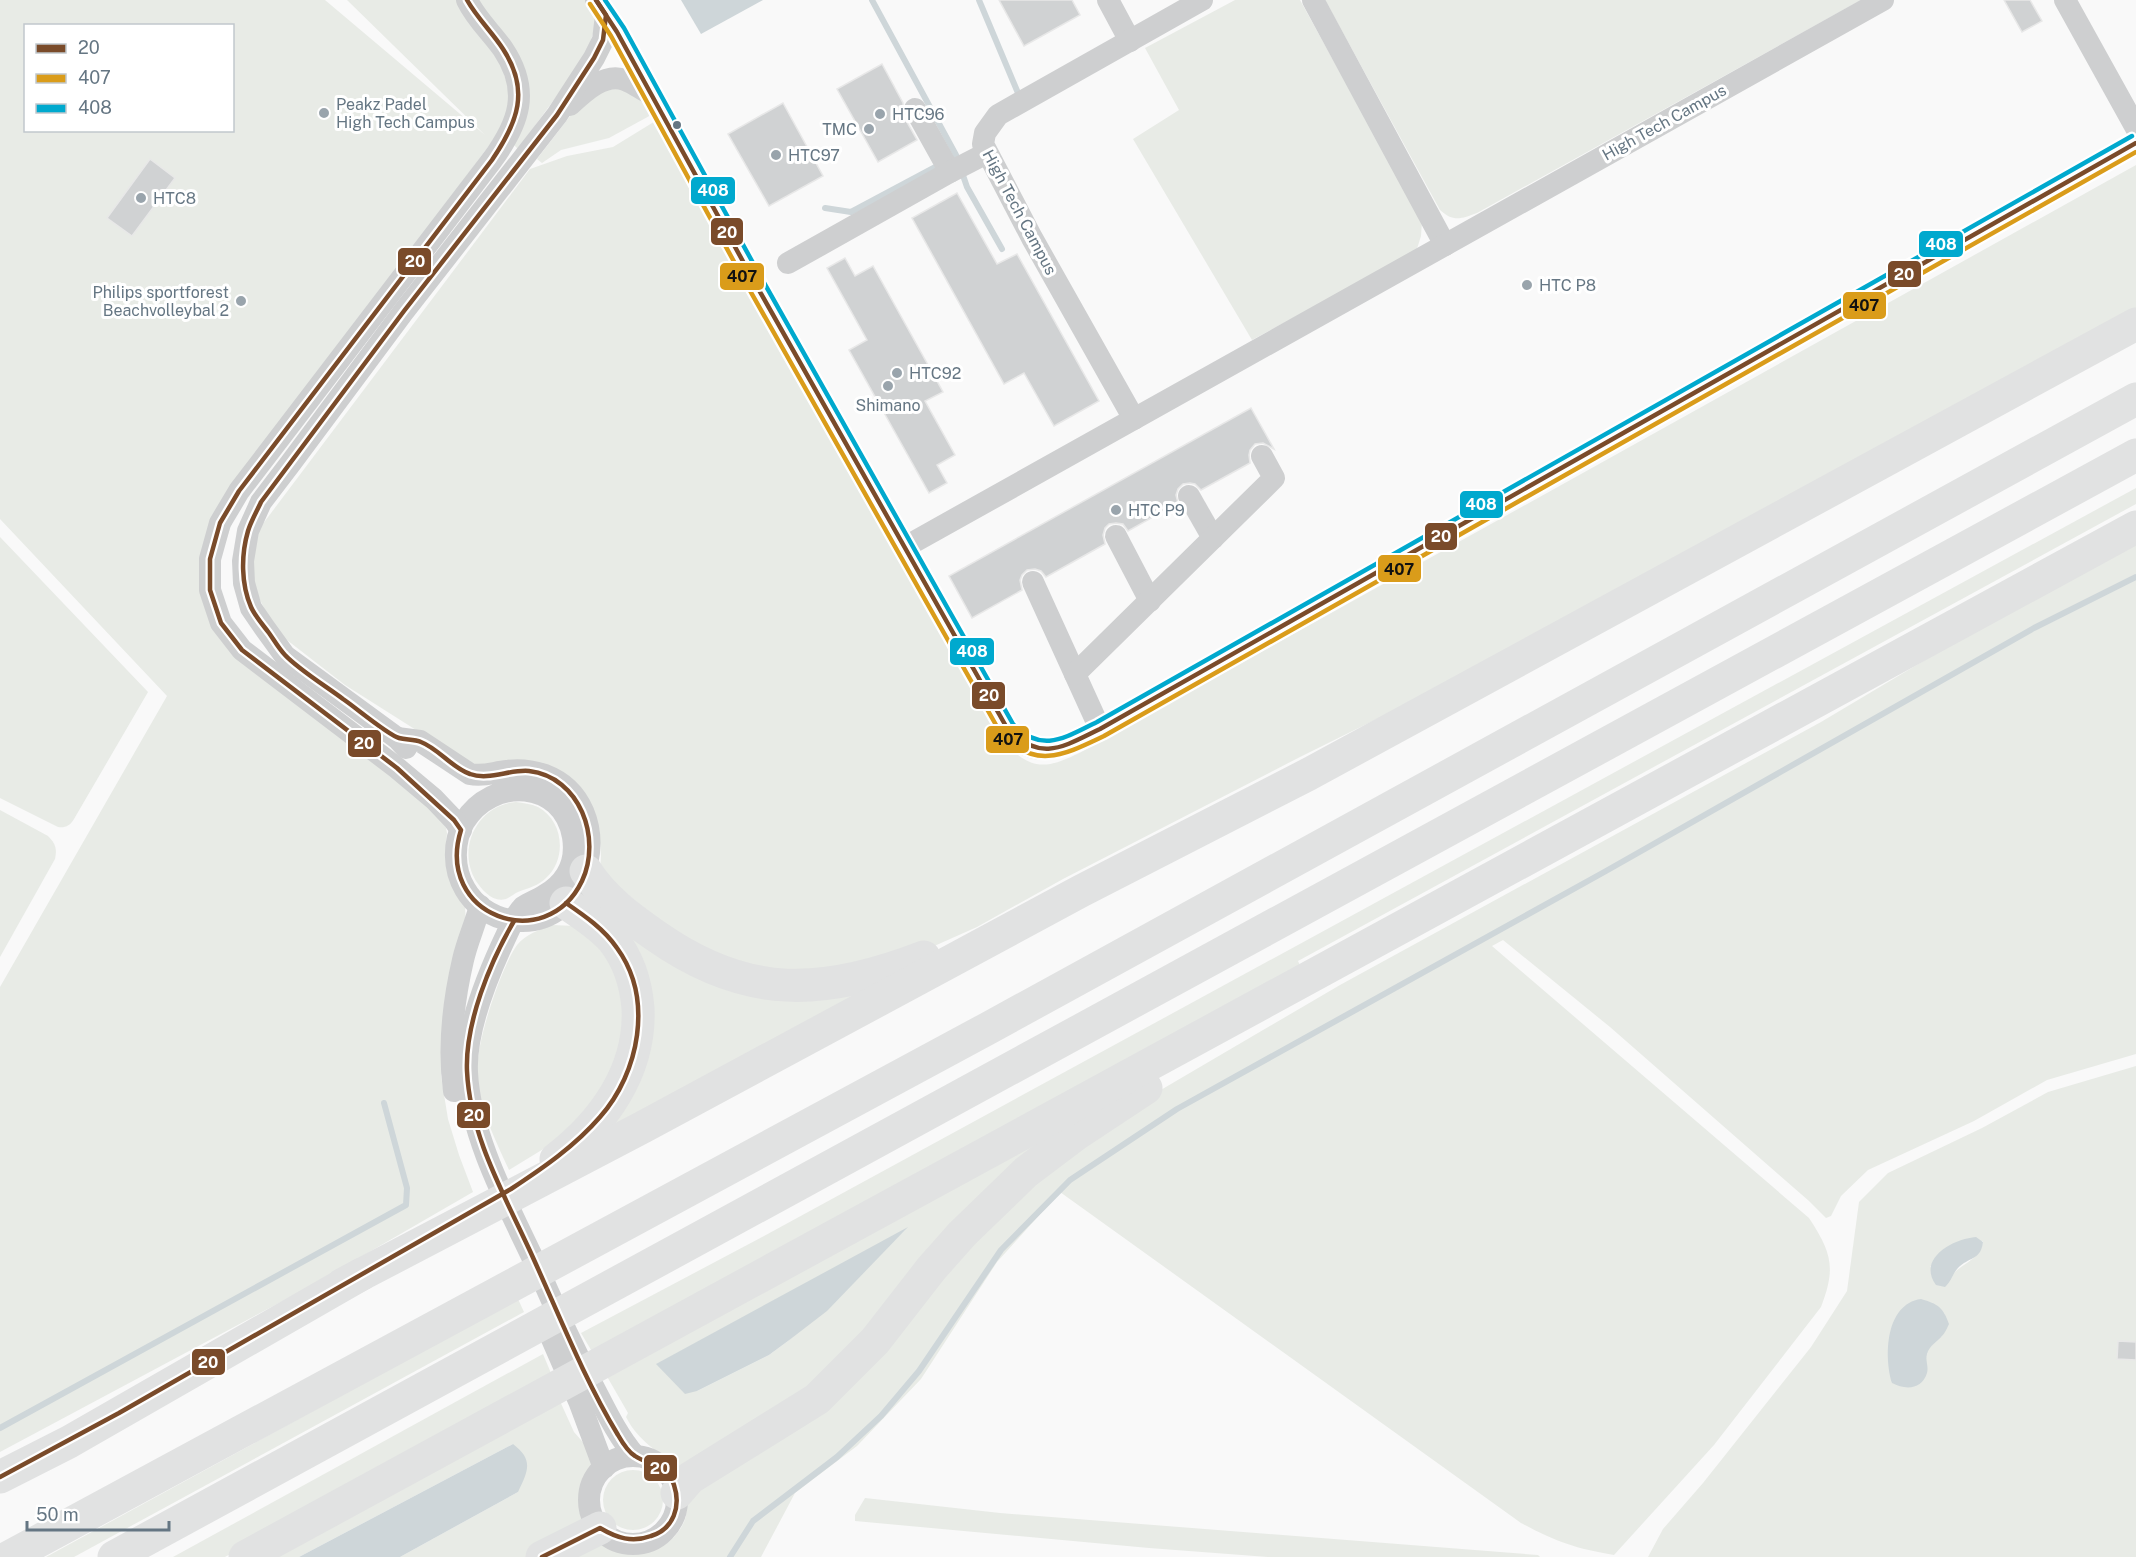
<svg xmlns="http://www.w3.org/2000/svg" width="2136" height="1557" font-family="'Public Sans',sans-serif">
  <style>
    .green { fill: #e8ebe6; fill-rule: evenodd }
    .water { fill: #ced6d9 }
    .lines { fill: none; stroke-linecap: round; stroke-linejoin: round }
    .stream { stroke: #ced6d9; stroke-width: 6 }
    .building { fill: #d0d2d3; stroke: #e8e8e8; stroke-width: 1.5 }
    .minor { stroke: #cecfd0; stroke-width: 22 }
    .highway { stroke: #e1e2e2; stroke-width: 33 }
    .bus-1-casing { stroke: #fff; stroke-width: 9 }
    .bus-2-casing { stroke: #fff; stroke-width: 9 }
    .bus-3-casing { stroke: #fff; stroke-width: 9 }
    .bus-1 { stroke: #7a4b2a; stroke-width: 4.5 }
    .bus-2 { stroke: #da9c1a; stroke-width: 4.5 }
    .bus-3 { stroke: #00a9ce; stroke-width: 4.5 }
    .poi-dot { fill: #99a4ac; stroke: #fff; stroke-width: 2 }
    .bus-dot { fill: #657683; stroke: #fff; stroke-width: 2 }
    .labels { text-anchor: middle; stroke-width: 6; stroke-linejoin: round; paint-order: stroke }
    .poi-label { font-size: 16px; fill: #657683; stroke: #fff; text-anchor: start }
    .street-label { font-size: 16px; fill: #657683; stroke: #fff }
    .line-badge { stroke: #fff; stroke-width: 2 }
    .badge-label { font-size: 16px; text-anchor: middle; font-weight: bold; fill: #fff }
    .pale-badge-label { font-size: 16px; text-anchor: middle; font-weight: bold; fill: #111 }
  </style>
  <rect width="100%" height="100%" fill="#f9f9f9"/>
  <g class="green">
    <path d="M0 0H325L485 135 347 0H458L499 58 509 90 508 120 254 462 204 601 444 818 447 833 446 845 465 905 466 927 441 1040V1076L448 1119 459 1155 473 1192 307 1288 0 1452V987L167 696 0 519ZM26 26H232V130H26Z"/>
    <polygon points="478,0 585,0 597,22 585,57 518,149 511,142 522,123"/>
    <polygon points="1235,0 1300,0 1422,221 1421,236 1416,252 1252,340 1133,139 1179,110 1145,48"/>
    <path d="M1325 0H1861L1477 213C1461 219 1453 222 1440 210Z"/>
    <polygon points="610,87 634,92 653,114 609,138 561,150 542,163 537,159 584,98"/>
    <path d="M657 120 1002 740C1032 773 1048 769 1085 750L2136 165V310L1510 653 1300 757 1063 879 977 927 923 951 812 980 707 961 600 871 601 856 599 828 585 797 465 761 345 685 283 637 267 614 257 594 252 569 259 529 530 169 567 156 613 147Z"/>
    <polygon points="2136,488 2136,504 1298,961 1302,970 594,1355 581,1333 764,1236"/>
    <path d="M0 537 148 692 74 819C70 826 65 828 58 827L0 798Z"/>
    <path d="M2136 545V1054L2047 1080 1974 1121 1868 1170 1841 1196 1831 1216 1826 1218 1809 1201 1610 1027 1503 940 1492 946 1809 1218C1832 1253 1836 1268 1821 1307L1714 1445 1614 1555C1576 1549 1554 1541 1521 1523L1060 1192 997 1262 921 1379 857 1446 795 1493 761 1557H558L601 1545C632 1557 668 1556 684 1522 687 1515 687 1506 688 1499L762 1447 968 1236 1142 1101 1340 985 1821 722 1962 638Z"/>
    <path d="M516 802C523 803 531 804 538 807 564 821 567 859 546 878 538 886 528 888 518 892 514 894 510 897 506 899 493 903 482 890 476 881 456 848 478 805 516 802Z"/>
    <path d="M0 810 48 836C56 844 57 849 55 859L0 957Z"/>
    <polygon points="605,917 673,958 876,984 575,1152 637,1073"/>
    <path d="M552 925 576 926 596 936 627 989 621 1069 563 1137 509 1170C495 1139 482 1114 477 1080 473 1051 500 969 517 945 526 934 539 930 552 925Z"/>
    <path d="M2136 1066V1557H1648L1663 1529 1703 1483 1811 1347 1847 1291 1859 1202 1888 1173 1982 1128 2048 1092ZM1983 1241C1981 1259 1964 1262 1952 1275L1930 1267 1945 1248ZM1945 1313 1942 1336 1930 1347 1927 1354Z"/>
    <path d="M1067 1122 1070 1129 812 1394 677 1470C657 1448 640 1444 626 1417L628 1413 605 1373ZM906 1229 788 1341 769 1355 697 1391 657 1364Z"/>
    <polygon points="518,1299 524,1312 74,1557 46,1557"/>
    <polygon points="543,1354 553,1378 225,1557 173,1557"/>
    <polygon points="559,1399 574,1432 589,1449 591,1464 581,1499 583,1517 586,1524 526,1557 400,1557 518,1492 513,1444 299,1557 270,1557"/>
    <circle cx="633" cy="1500" r="30"/>
    <polygon points="865,1498 1000,1513 1538,1555 1540,1557 1268,1557 1149,1548 855,1521 855,1515"/>
  </g>
  <g class="water">
    <polygon points="681,0 763,0 701,34"/>
    <polygon points="908,1227 827,1311 788,1341 769,1355 697,1391 685,1394 656,1364"/>
    <path d="M1976 1237 1983 1242C1981 1259 1971 1257 1960 1266 1952 1273 1952 1281 1945 1287L1936 1285C1917 1259 1952 1239 1976 1237Z"/>
    <path d="M1921 1299C1938 1304 1943 1307 1949 1324 1947 1328 1945 1333 1942 1336 1937 1342 1929 1346 1927 1354 1925 1360 1929 1367 1927 1373 1922 1390 1905 1390 1892 1383 1884 1357 1885 1304 1921 1299Z"/>
    <path d="M513 1444C534 1460 528 1471 518 1492L400 1557H299Z"/>
  </g>
  <g class="lines">
    <g class="stream">
      <polyline points="872,0 956,155 967,187 1002,249"/>
      <polyline points="979,0 1018,93"/>
      <polyline points="825,208 851,212 941,164"/>
      <polyline points="0,1428 406,1205 407,1188 384,1103"/>
      <polyline points="730,1557 753,1521 837,1457 881,1416 919,1371 1001,1250 1070,1180 1177,1109 1606,871 2034,628 2136,577"/>
    </g>
  </g>
  <g class="building">
    <polygon points="999,0 1072,0 1080,15 1024,46"/>
    <polygon points="2004,0 2030,0 2042,21 2022,32"/>
    <polygon points="882,64 903,103 903,115 917,140 878,162 837,89"/>
    <polygon points="783,103 823,176 769,206 728,134"/>
    <polygon points="150,159 175,178 132,236 107,218"/>
    <polygon points="957,193 997,264 1017,254 1099,401 1054,426 1024,373 1004,384 912,218"/>
    <polygon points="845,258 855,276 873,266 943,392 925,401 955,455 937,465 947,483 929,493 849,350 867,340 827,268"/>
    <polygon points="1251,408 1274,449 1263,443 1255,444 1250,450 1249,455 1250,463 1201,490 1195,484 1190,483 1183,484 1178,489 1176,495 1178,503 1128,531 1123,524 1116,523 1109,524 1105,528 1103,535 1105,544 1046,577 1041,571 1035,569 1027,570 1022,575 1020,580 1022,590 972,618 949,576"/>
    <polygon points="2118,1341 2136,1342 2136,1360 2117,1359"/>
  </g>
  <g class="lines">
    <g class="minor">
      <path d="M596 0 617 32 751 276 1007 728C1035 765 1066 745 1100 729L2136 143"/>
      <polyline points="1108,0 1130,41"/>
      <polyline points="1313,0 1445,245"/>
      <polyline points="2065,0 2136,128"/>
      <path d="M570 105C584 92 605 72 625 80 634 83 642 90 651 94"/>
      <polyline points="915,109 950,172"/>
      <polyline points="788,263 950,172 987,153"/>
      <polyline points="1134,419 1032,238 983,144 985,133 998,115 1202,0"/>
      <polyline points="1189,496 1213,538"/>
      <polyline points="1116,536 1150,601"/>
      <polyline points="905,547 1883,0"/>
      <polyline points="1033,582 1100,729"/>
      <polyline points="1075,674 1274,478 1262,456"/>
      <path d="M397 738 420 741 470 774C484 777 494 772 507 771 520 769 533 771 545 775 621 804 593 934 510 920 491 917 474 905 465 889 453 869 453 842 464 822 492 776 563 779 573 837 577 862 567 882 545 895 538 900 530 902 523 907 516 914 511 925 507 934 489 972 465 1030 467 1072 470 1140 514 1216 542 1278 558 1315 575 1351 593 1386 606 1411 617 1435 635 1456"/>
      <polyline points="406,748 397,738 285,656 264,627 251,608 244,583 243,561 248,531 261,502 290,464 404,311 557,115 594,58 603,40 606,15"/>
      <path d="M461 830 454 820 434 799 397 768 242 650 221 623 210 590V559L220 523 239 491 492 160C519 123 531 91 503 49 491 32 476 19 467 0"/>
      <path d="M454 1091C448 1047 453 1003 463 960 467 942 475 925 480 906"/>
      <polyline points="546,1325 579,1401 604,1468"/>
      <circle cx="633" cy="1500" r="44"/>
    </g>
    <g class="highway">
      <path d="M586 871C603 898 630 918 656 936 747 1000 823 996 924 957"/>
      <path d="M556 1159C603 1123 641 1071 638 1008 636 984 628 959 613 940 600 925 582 914 566 903"/>
      <polyline points="343,1284 643,1127 1081,891 1309,774 2136,324"/>
      <polyline points="0,1477 69,1442 362,1274"/>
      <polyline points="677,1493 690,1478 817,1399 875,1341 931,1269 962,1234 1026,1172 1075,1135 1146,1088"/>
      <path d="M9 1557C720 1175 1430 790 2136 399"/>
      <polyline points="114,1557 2136,455"/>
      <polyline points="245,1557 2136,527"/>
      <polyline points="542,1557 600,1528"/>
    </g>
    <g class="bus-1-casing">
      <g id="bus-1">
        <path d="M467 0C477 18 492 32 503 49 530 90 518 122 492 160L239 491 220 523 210 559V590L221 623 242 650 397 768 454 820 461 830C434 916 546 956 582 881 602 838 580 777 529 771 510 769 489 781 470 774 452 768 439 749 421 742 414 739 406 740 399 738 388 735 355 707 343 699 327 687 298 669 285 655 279 649 274 640 269 633 263 625 255 616 251 607 241 584 241 555 248 531 251 521 257 511 261 502L404 311 557 115 594 58 603 40 606 15 596 0"/>
        <path d="M596 0 617 32 751 276 1007 728C1040 763 1063 747 1100 729L2136 143"/>
        <path d="M514 921C490 962 465 1023 467 1071 470 1136 504 1194 530 1251 558 1312 583 1377 618 1435 622 1442 628 1452 635 1456 650 1466 667 1464 674 1485 681 1506 674 1529 651 1536 632 1543 617 1538 600 1528L542 1557"/>
        <path d="M0 1477 119 1413 511 1189C543 1168 575 1146 600 1117 639 1073 654 999 617 948 604 929 585 916 566 903"/>
      </g>
    </g>
    <g class="bus-2-casing">
      <path id="bus-2" d="M590 4 611 36 744 280 1000 732C1034 771 1064 755 1104 736L2136 152"/>
    </g>
    <g class="bus-3-casing">
      <path id="bus-3" d="M605 0 624 28 758 272 1013 724C1042 754 1064 738 1097 722L2132 136"/>
    </g>
    <use href="#bus-1" class="bus-1"/>
    <use href="#bus-2" class="bus-2"/>
    <use href="#bus-3" class="bus-3"/>
  </g>
  <g class="poi-dot">
    <circle cx="324" cy="113" r="6"/>
    <circle cx="880" cy="114" r="6"/>
    <circle cx="869" cy="129" r="6"/>
    <circle cx="776" cy="155" r="6"/>
    <circle cx="141" cy="198" r="6"/>
    <circle cx="1527" cy="285" r="6"/>
    <circle cx="241" cy="301" r="6"/>
    <circle cx="897" cy="373" r="6"/>
    <circle cx="888" cy="386" r="6"/>
    <circle cx="1116" cy="510" r="6"/>
  </g>
  <circle class="bus-dot" cx="677" cy="125" r="5"/>
  <g class="labels">
    <g class="poi-label">
      <text x="336" y="110">Peakz Padel<tspan x="336" dy="18">High Tech Campus</tspan></text>
      <text x="892" y="120">HTC96</text>
      <text x="857" y="135" text-anchor="end">TMC</text>
      <text x="788" y="161">HTC97</text>
      <text x="153" y="204">HTC8</text>
      <text x="1539" y="291">HTC P8</text>
      <text x="229" y="298" text-anchor="end">Philips sportforest<tspan x="229" dy="18">Beachvolleybal 2</tspan></text>
      <text x="909" y="379">HTC92</text>
      <text x="888" y="411" text-anchor="middle">Shimano</text>
      <text x="1128" y="516">HTC P9</text>
    </g>
    <g class="street-label">
      <text transform="translate(1664 122) rotate(-29)" y="6">High Tech Campus</text>
      <text transform="translate(1020 212) rotate(62)" y="6">High Tech Campus</text>
    </g>
  </g>
  <g class="line-badge">
    <rect x="690" y="176" width="46" height="29" rx="6" fill="#00a9ce"/>
    <rect x="710" y="217" width="34" height="29" rx="6" fill="#7a4b2a"/>
    <rect x="1918" y="230" width="46" height="28" rx="6" fill="#00a9ce"/>
    <rect x="397" y="247" width="35" height="29" rx="6" fill="#7a4b2a"/>
    <rect x="1887" y="260" width="35" height="28" rx="6" fill="#7a4b2a"/>
    <rect x="719" y="262" width="46" height="29" rx="6" fill="#da9c1a"/>
    <rect x="1842" y="291" width="45" height="29" rx="6" fill="#da9c1a"/>
    <rect x="1459" y="490" width="45" height="29" rx="6" fill="#00a9ce"/>
    <rect x="1424" y="522" width="34" height="29" rx="6" fill="#7a4b2a"/>
    <rect x="1377" y="554" width="45" height="29" rx="6" fill="#da9c1a"/>
    <rect x="949" y="637" width="46" height="29" rx="6" fill="#00a9ce"/>
    <rect x="971" y="681" width="35" height="29" rx="6" fill="#7a4b2a"/>
    <rect x="985" y="725" width="45" height="29" rx="6" fill="#da9c1a"/>
    <rect x="347" y="729" width="35" height="29" rx="6" fill="#7a4b2a"/>
    <rect x="456" y="1101" width="35" height="28" rx="6" fill="#7a4b2a"/>
    <rect x="191" y="1348" width="35" height="28" rx="6" fill="#7a4b2a"/>
    <rect x="643" y="1454" width="35" height="28" rx="6" fill="#7a4b2a"/>
  </g>
  <g class="badge-label">
    <text x="713" y="196">408</text>
    <text x="727" y="238">20</text>
    <text x="1941" y="250">408</text>
    <text x="415" y="267">20</text>
    <text x="1904" y="280">20</text>
    <text x="1481" y="510">408</text>
    <text x="1441" y="542">20</text>
    <text x="972" y="657">408</text>
    <text x="989" y="701">20</text>
    <text x="364" y="749">20</text>
    <text x="474" y="1121">20</text>
    <text x="208" y="1368">20</text>
    <text x="660" y="1474">20</text>
  </g>
  <g class="pale-badge-label">
    <text x="742" y="282">407</text>
    <text x="1864" y="311">407</text>
    <text x="1399" y="575">407</text>
    <text x="1008" y="745">407</text>
  </g>
  <rect x="24" y="24" width="210" height="108" fill="#ffffff" stroke="#c1c8cd" stroke-width="1.5"/>
  <rect x="36" y="44" width="30" height="9" fill="#7a4b2a" stroke="#c1c8cd" stroke-width="1.5"/>
  <text x="78" y="54" font-size="18" fill="#657683">20</text>
  <rect x="36" y="74" width="30" height="9" fill="#da9c1a" stroke="#c1c8cd" stroke-width="1.5"/>
  <text x="78" y="84" font-size="18" fill="#657683">407</text>
  <rect x="36" y="104" width="30" height="9" fill="#00a9ce" stroke="#c1c8cd" stroke-width="1.5"/>
  <text x="78" y="114" font-size="18" fill="#657683">408</text>
  <path d="M27 1521v9h142v-9" fill="none" stroke="#657683" stroke-width="3"/>
  <text x="36" y="1521" font-size="18" fill="#657683" stroke="#ffffff" stroke-width="4.5" paint-order="stroke">50 m</text>
</svg>
